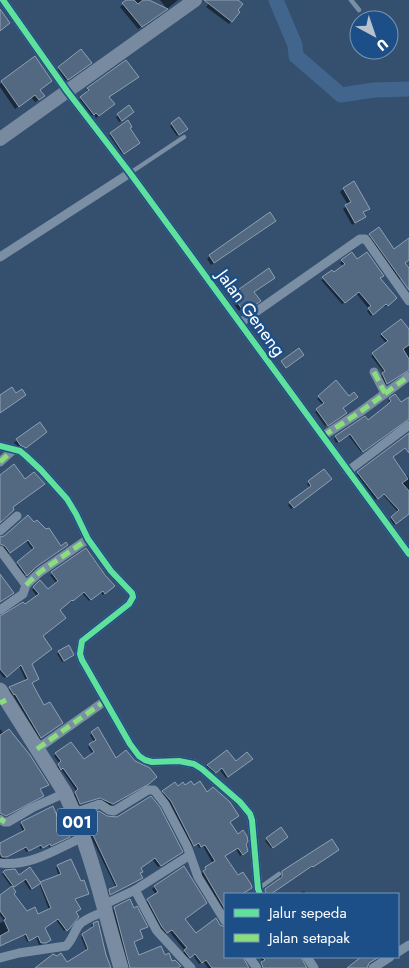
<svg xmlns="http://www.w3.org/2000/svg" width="409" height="968" font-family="Jost,sans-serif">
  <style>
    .shadow { fill: #0007; fill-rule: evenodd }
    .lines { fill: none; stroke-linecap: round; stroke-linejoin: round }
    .river { stroke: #41658d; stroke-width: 15 }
    .building { fill: #526981; stroke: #8fa0b2 }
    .service { stroke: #7b8fa4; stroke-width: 4.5 }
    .minor { stroke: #7b8fa4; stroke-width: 9 }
    .secondary { stroke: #778a9f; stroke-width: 14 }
    .primary { stroke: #7a8ca1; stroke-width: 15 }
    .quiet { stroke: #8add7b; stroke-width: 5; stroke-dasharray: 10 5; stroke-linecap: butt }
    .cycleway-casing { stroke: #1c4f87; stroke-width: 9 }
    .cycleway { stroke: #60e19b; stroke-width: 6 }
    .labels { text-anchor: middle; stroke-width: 5; stroke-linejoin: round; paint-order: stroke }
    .shield { fill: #1c4f87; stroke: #bbcadb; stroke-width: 1 }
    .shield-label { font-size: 16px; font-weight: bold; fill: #fff }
    .street-label { font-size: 18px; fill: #fff; stroke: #1c4f87 }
  </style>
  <rect width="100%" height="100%" fill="#34506e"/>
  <g class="shadow">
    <polygon points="128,0 146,0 163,12 138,29 120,7"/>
    <polygon points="160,0 178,0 167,9"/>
    <polygon points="212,0 236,0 236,11 238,12 229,24 206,7"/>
    <polygon points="81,50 89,64 65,81 57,70"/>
    <polygon points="35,58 40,99 35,102 31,97 15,109 0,87 0,84"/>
    <polygon points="138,77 108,97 111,106 96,118 94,114 91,117 78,100 87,93 86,91 88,89"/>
    <polygon points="129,107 131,114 119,122 116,117"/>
    <polygon points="179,119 184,131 177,136 170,126"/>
    <polygon points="128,129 136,144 122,154 109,135"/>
    <polygon points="343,189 368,209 362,213 364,217 352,225 343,209 348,205 340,192"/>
    <polygon points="272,224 211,265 207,259 210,256"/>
    <polygon points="379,228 393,251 409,244 409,259 404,263 409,272 399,280 368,237"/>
    <polygon points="342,261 379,279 395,298 385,307 384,305 371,316 367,311 369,309 356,293 342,304 321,280 334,274 344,267 340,263"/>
    <polygon points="269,270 271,280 253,293 256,303 245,311 243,308 239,311 233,303 236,300 233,296"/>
    <polygon points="392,326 409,331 409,364 404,372 385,385 381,376 384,373 371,356 387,344 380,336"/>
    <polygon points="336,382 344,415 325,426 315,412 323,405 317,399"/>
    <polygon points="390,399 400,404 409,399 409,416 361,452 348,435 336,443 334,439 335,437 364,418 368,422 390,404 388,401"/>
    <polygon points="409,434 409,446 391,458 405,476 407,475 409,478 409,514 394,525 390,519 398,512 382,494 375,500 356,475"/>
    <polygon points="43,435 22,450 14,443 17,440"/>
    <polygon points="328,481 291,509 288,505 310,488 307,484 309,482"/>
    <polygon points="37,521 33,569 24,576 16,565 33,551 26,541 8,554 0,547 0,538"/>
    <polygon points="86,549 113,586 103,595 100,592 89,601 82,593 71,602 69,601 58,610 42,636 30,664 38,679 31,683 44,707 59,725 39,739 13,695 12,696 8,690 26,681 19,666 4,678 0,673 0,617 25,606 37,596 32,590 40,582 47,591 57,584 50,575"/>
    <polygon points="59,652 71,656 62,662 57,654"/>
    <polygon points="0,729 45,786 39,790 40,798 4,817 0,815"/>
    <polygon points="98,729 116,760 134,762 145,785 110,806 98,799 78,805 73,795 77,792 61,769 59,770 56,767 60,764 54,756 56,754 84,761 93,755 88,747 94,742 90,735"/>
    <polygon points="227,751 235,763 249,761 226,778 219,769 213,774 206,767"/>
    <polygon points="178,787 228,822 244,844 245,852 240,856 236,849 224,856 248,889 241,894 225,894 225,915 201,874 206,868 213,864 203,846 199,848 196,843 191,847 161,793"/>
    <polygon points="88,816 179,854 158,867 152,859 140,869 140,879 109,895 108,892 116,888 90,835 87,829 90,826 86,818"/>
    <polygon points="22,823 66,838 49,847 48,845 40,849 39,846 26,852 24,848 4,859 0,859 0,844 23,832 20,825"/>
    <polygon points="285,838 271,848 265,841 267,839"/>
    <polygon points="335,852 269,894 263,894 266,890 280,880 280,875 283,872"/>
    <path d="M58 866 86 895 74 900V912L69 927 64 931 56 920 44 928 47 942 43 944 39 945 36 937 27 942 24 935 0 946V923L4 921 0 915V896L12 888 2 874 6 871 19 876 29 869 40 884 59 876 56 868ZM23 880 30 890 39 883 49 910 38 915 27 913 12 894V888Z"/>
    <polygon points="183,868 184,919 196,934 225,928 225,957 242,957 243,961 248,968 208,968 203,961 199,964 193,955 187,959 183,953 185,951 169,931 165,934 160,930 146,902 156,895 152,889 154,887"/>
    <polygon points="304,891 306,894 298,894"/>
    <polygon points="115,908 134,909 146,927 139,931 142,938 133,943 138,957 164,956 171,963 174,961 180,968 129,968 112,910"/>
    <polygon points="97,922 105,955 110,968 36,968 67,964 87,952 81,937 92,928 91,926 93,924"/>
    <polygon points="259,957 289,957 292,961 300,957 301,961 306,968 261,968 259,966 263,962"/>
  </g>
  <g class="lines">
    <polyline class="river" points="276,0 295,45 296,56 341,95 374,90 409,89"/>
  </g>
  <g class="building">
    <polygon points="126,0 134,0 138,4 143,0 149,0 168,9 142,27 122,3"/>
    <polygon points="204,0 238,0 243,4 238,10 240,12 232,22"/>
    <polygon points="0,9 10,23 0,31"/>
    <polygon points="81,49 92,63 68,80 58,67"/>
    <polygon points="35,56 52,81 40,90 45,96 39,100 35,95 19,107 1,81"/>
    <polygon points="126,60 139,77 109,97 115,104 99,116 96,113 94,115 80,97 89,90 87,88"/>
    <polygon points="129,105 134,112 122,121 117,114"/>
    <polygon points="179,117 188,129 179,135 171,123"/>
    <polygon points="128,120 132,127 130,128 140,143 124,154 110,133"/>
    <polygon points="354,181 370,209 363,212 366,217 355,223 345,205 351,202 343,188"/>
    <polygon points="270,212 276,221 214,263 209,255"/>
    <polygon points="379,227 394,249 409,238 409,260 405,263 409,268 409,290 369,234"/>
    <polygon points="352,252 357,259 367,252 384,276 380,278 397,298 388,306 386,304 373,315 368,308 371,306 359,292 345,303 322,277 332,270 334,272 345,264 341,260"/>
    <polygon points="269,268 275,278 254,292 261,301 249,309 246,306 242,309 235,299 238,297 235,292"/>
    <polygon points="401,319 409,329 409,345 403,349 409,359 409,370 387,384 382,373 385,371 372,353 388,341 381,334"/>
    <polygon points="299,348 304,355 286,368 281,361"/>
    <polygon points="336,380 349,396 354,392 358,397 343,408 347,413 328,426 316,409 324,403 318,396"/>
    <polygon points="12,387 16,393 22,389 26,395 0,413 0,395"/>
    <polygon points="395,394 401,402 409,397 409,419 363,452 350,434 339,442 335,436 365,416 368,420 387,405 391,401 389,398"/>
    <polygon points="40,422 47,432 26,448 20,445 16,439"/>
    <polygon points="409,433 409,453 405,448 393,457 408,479 402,483 409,491 409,514 396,524 391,517 399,510 384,494 378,499 357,472"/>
    <polygon points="14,464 25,479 34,472 45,484 13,507 14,510 0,523 0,475"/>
    <polygon points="324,469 332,479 294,508 289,502 311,486 308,481"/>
    <polygon points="28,515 34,522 37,520 46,529 49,528 61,546 66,542 68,545 36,567 27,576 17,562 34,548 28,540 10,553 5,546 0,544 0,537 4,536"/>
    <polygon points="86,548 105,575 115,586 105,594 103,591 91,600 84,592 73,601 72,600 60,610 66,618 43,636 52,649 32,664 39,679 32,683 44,705 50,702 63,723 41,738 15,694 14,695 9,687 28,679 21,665 7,677 0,669 0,616 23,602 25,604 39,594 33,587 40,580 48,589 58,581 51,572"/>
    <polygon points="0,574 14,593 0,602"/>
    <polygon points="69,645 74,655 64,661 58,651"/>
    <polygon points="98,727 116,758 126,750 135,761 150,768 157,777 149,784 113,804 100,798 80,804 75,792 78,789 63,768 61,770 58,764 61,761 55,753 71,742 84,759 94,752 89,744 96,740 91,732"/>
    <polygon points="9,729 30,755 49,785 40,789 44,796 6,816 0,813 0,735"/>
    <polygon points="227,750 236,761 247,752 253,759 228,777 222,768 216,773 207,765"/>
    <polygon points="191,781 194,785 200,781 207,792 213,787 230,802 239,816 230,822 238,834 243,830 247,836 248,842 246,844 248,851 243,855 238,848 225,856 238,875 243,872 251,884 252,888 242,894 225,894 225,909 203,871 206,869 205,867 215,861 205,845 201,847 199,843 194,846 171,801 162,791 175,782 178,786 183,782 185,785"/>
    <polygon points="151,796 160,807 183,852 161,866 155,858 141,868 143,872 140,873 143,878 110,895 109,889 117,886 92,833 89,826 92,824 87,815 99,811 107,816 117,817"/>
    <polygon points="53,806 60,823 62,822 70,837 51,846 50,844 43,848 41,845 29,851 26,847 7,857 2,857 0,853 0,843 25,830 21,822"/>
    <polygon points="281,827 288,837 273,848 266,838"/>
    <polygon points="332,839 339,850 313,867 312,866 271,894 266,894 265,889 282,877 282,871"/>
    <polygon points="71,859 81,881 84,880 89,894 75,899 81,909 76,912 79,917 70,928 67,931 58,919 45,928 51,940 46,943 41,943 38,936 29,941 26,934 0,946 0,936 9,931 4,920 6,919 0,911 0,895 12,886 16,892 14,894 27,911 35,907 38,914 51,908 40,882 61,874 57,865"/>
    <polygon points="184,866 207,903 185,919 196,933 216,918 220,925 225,927 225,957 243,957 249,968 212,968 206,960 202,963 195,954 190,958 184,950 187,948 172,930 167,933 162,927 147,899 158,892 154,886"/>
    <polygon points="30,867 41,883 32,889 26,879 14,887 3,872 5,870 15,869 19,875"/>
    <polygon points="130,899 134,908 137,906 148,927 140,930 143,938 134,942 139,955 161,946 165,955 169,953 172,961 175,960 181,966 178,968 130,968 114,907"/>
    <polygon points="98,921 106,955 111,968 35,968 53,954 57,956 61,953 67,962 88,949 82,934 94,926 93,923"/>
    <polygon points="262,957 301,957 307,968 263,968 261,962 265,960"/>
    <polygon points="361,957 379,957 369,963 367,968 347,968"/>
  </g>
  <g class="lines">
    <g class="service">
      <polyline points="351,0 359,10"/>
      <polyline points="130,173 184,137"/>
      <polyline points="258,889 279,874"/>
    </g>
    <g class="minor">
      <polyline points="3,0 67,91 130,173 409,554"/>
      <polyline points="0,257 130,173"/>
      <polyline points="240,323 360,239 365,239 367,241 409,301"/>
      <polyline points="374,372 385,393"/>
      <polyline points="323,436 360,412 409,376"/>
      <polyline points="0,446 20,451 26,456 41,470 67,499 76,514 88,539 111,571 132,593 133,597 129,604 82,641 80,654 82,660 130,744 139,756 145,760 152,762 179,761 194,764 202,769 240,802 250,814 252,820 258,889 260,894"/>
      <polyline points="0,462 13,450"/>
      <polyline points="348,471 409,425"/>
      <polyline points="0,531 17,516"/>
      <polyline points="0,550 26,585 23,594 0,610"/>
      <polyline points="26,585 40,572 88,539"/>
      <polyline points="37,749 105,701"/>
      <polyline points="74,813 100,804 109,810 114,811 148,790 154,790 165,804 187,846 198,877 225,921"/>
      <polyline points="0,819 4,822 8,822 32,808 65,793"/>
      <path d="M0 863C30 867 57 849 83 837"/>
      <polyline points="135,890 157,931 191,968"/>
      <polyline points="103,905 135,890 190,855"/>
      <polyline points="398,952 409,945"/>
      <polyline points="249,957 257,968"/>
      <polyline points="307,957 314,968"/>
      <path d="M0 958 19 953 66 946C73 940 74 931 79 925 85 918 97 915 105 911"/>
      <polyline points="373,968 390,957"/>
    </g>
    <polyline class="secondary" points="0,139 195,0"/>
    <path class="primary" d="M0 690 65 793C91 848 104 910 121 968"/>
    <g class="quiet">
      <polyline points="374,372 385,393"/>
      <polyline points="323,436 360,412 409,376"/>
      <polyline points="0,462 13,450"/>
      <polyline points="26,585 40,572 88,539"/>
      <polyline points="0,703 6,700"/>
      <polyline points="37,749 105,701"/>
      <polyline points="0,819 5,822"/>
    </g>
    <g class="cycleway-casing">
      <g id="cycleway">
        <polyline points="3,0 67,91 130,173 409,554"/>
        <polyline points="0,446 20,451 26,456 41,470 67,499 76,514 88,539 111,571 132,593 133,597 129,604 82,641 80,654 82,660 130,744 139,756 145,760 152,762 179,761 194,764 202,769 240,802 250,814 252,820 258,889 260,894"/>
      </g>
    </g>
    <use href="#cycleway" class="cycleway"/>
  </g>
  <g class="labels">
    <rect class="shield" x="57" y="808.5" width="40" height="27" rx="4"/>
    <g class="shield-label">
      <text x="77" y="828">001</text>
    </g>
    <g class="street-label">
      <text transform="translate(251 313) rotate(54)" y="6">Jalan Geneng</text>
    </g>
  </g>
  <rect x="224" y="893" width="175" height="65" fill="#1c4f87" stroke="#7795b7"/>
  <rect x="234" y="909" width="25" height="8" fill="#60e19b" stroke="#7795b7"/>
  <text x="269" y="918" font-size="15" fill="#ffffff">Jalur sepeda</text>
  <rect x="234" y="934" width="25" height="8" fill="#8add7b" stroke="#7795b7"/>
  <text x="269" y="943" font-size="15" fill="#ffffff">Jalan setapak</text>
  <g transform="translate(374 35) rotate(140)"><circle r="24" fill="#1c4f87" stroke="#7795b7"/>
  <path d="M0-4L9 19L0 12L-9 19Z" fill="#b8c2cc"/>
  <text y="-8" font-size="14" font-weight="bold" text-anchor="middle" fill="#ffffff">U</text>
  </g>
</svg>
